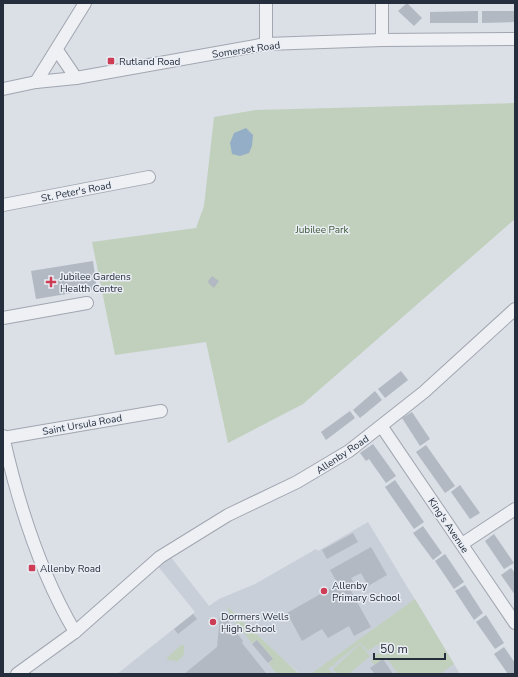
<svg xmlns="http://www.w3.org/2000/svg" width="518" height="677" font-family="'Nunito Sans',sans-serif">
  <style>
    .built { fill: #c9cfd8 }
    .green { fill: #c1d0bc }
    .water { fill: #95aec7 }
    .building { fill: #b2b9c2 }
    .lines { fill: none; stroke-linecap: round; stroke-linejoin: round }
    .minor-casing { stroke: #a1a6b0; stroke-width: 14 }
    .minor { stroke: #eef0f4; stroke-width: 12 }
    .poi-dot { fill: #ce3d56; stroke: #eaeef4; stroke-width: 1.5 }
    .labels { text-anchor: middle; stroke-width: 3; stroke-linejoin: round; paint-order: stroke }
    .street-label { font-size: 10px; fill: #252e3c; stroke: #eaeef4 }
    .poi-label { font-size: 10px; fill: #252e3c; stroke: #eaeef4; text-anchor: start }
    .park-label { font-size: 10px; fill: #3a5732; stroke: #eaeef4 }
  </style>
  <rect width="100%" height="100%" fill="#dbdfe6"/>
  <polygon class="built" points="368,522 460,674 300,674 284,659 299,674 117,674 195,612 157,565 170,556 209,606 219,599 255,584 316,549 318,551"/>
  <g class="green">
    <polygon points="515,103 515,219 303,404 228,443 206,342 115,355 92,242 196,228 204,206 214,117 256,110"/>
    <polygon points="415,599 454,664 440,674 398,674 386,657 375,665 371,661 381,650 378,644 368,651 360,643 334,664 335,665 328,668 332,674 311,674"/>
    <polygon points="227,606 235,614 299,674 277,674 269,664 273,659 257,640 252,643 231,617"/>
    <polygon points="360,644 370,656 349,674 337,674 333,669"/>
    <polygon points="181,645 184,645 184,655 178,661 167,660 167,658"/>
  </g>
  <polygon class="water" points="246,128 253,135 252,146 249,153 240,156 232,154 230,143 234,133"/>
  <g class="building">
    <polygon points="407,3 422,18 414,26 398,11"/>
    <polygon points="478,11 478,23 430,23 430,12"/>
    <polygon points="482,11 515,11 515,22 482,23"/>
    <polygon points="93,261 97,289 36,299 31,271"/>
    <polygon points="212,276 219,281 214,288 209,284 208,281"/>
    <polygon points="401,371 408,380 385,398 378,389"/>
    <polygon points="375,391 382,400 360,418 353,410"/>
    <polygon points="350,411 355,418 326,440 321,432"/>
    <polygon points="412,412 430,439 420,446 402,418"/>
    <polygon points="373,444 396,476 386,483 369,459 366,461 360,453"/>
    <polygon points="426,445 455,486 445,493 416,452"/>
    <polygon points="395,480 424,522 414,529 385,487"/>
    <polygon points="460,485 480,513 470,519 451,492"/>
    <polygon points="423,526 442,553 433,560 413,533"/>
    <polygon points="353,533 358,542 327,559 322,550"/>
    <polygon points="494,534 514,563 504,569 485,541"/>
    <polygon points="371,547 387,575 368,586 361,573 351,578 357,588 351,591 371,627 354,636 349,626 328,638 322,629 302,641 287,613 338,584 330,570"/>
    <polygon points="445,554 464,582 454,589 435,561"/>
    <polygon points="511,568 515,573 515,595 501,575"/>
    <polygon points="465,585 483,613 474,620 455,591"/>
    <polygon points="193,614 197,619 178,634 174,629"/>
    <polygon points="486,615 504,643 495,649 476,622"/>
    <polygon points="220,616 227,620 243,641 242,643 266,673 184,674 217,647"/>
    <polygon points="257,640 273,659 268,663 252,644"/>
    <polygon points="504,647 515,663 515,674 508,674 494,654"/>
    <polygon points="383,659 393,674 375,674 370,668"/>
  </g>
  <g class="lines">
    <g class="minor-casing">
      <g id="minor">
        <polyline points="266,3 266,44"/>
        <polyline points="382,40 382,3"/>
        <polyline points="57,50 76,78"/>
        <polyline points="36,82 85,3"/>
        <polyline points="3,89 36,82 76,78 266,44 382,40 515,39"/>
        <polyline points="3,205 149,177"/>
        <polyline points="3,318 87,303"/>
        <polyline points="382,427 515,623"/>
        <path d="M3 436C18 503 40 573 75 632"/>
        <polyline points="3,438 161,411"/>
        <polyline points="462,544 515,509"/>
        <polyline points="17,674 75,632 160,557 228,515 297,482 349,451 424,392 515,309"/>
      </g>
    </g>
    <use href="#minor" class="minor"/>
  </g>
  <g class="poi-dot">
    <rect x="107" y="57" width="8" height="8" rx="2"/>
    <path d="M49 276h4v4h4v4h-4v4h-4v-4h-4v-4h4z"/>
    <rect x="28" y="564" width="8" height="8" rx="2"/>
    <circle cx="324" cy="591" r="4"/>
    <circle cx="213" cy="622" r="4"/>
  </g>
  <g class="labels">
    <g class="street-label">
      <text transform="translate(246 49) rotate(-8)" y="4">Somerset Road</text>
      <text transform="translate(76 191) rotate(-11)" y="4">St. Peter's Road</text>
      <text transform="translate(82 424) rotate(-10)" y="4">Saint Ursula Road</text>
      <text transform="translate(342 454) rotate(-34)" y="4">Allenby Road</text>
      <text transform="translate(449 525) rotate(56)" y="4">King's Avenue</text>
    </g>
    <g class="poi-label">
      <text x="119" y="65">Rutland Road</text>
      <text x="60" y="280">Jubilee Gardens<tspan x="60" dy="12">Health Centre</tspan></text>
      <text x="40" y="572">Allenby Road</text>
      <text x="332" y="589">Allenby<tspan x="332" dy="12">Primary School</tspan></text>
      <text x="221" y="620">Dormers Wells<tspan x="221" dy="12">High School</tspan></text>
    </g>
    <g class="park-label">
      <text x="322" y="233">Jubilee Park</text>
    </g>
  </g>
  <rect width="518" height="677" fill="none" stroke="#252e3c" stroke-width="8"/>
  <path d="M374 653v6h71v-6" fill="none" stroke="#252e3c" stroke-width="2"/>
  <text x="380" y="653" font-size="12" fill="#252e3c" stroke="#eaeef4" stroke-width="3" paint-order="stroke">50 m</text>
</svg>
